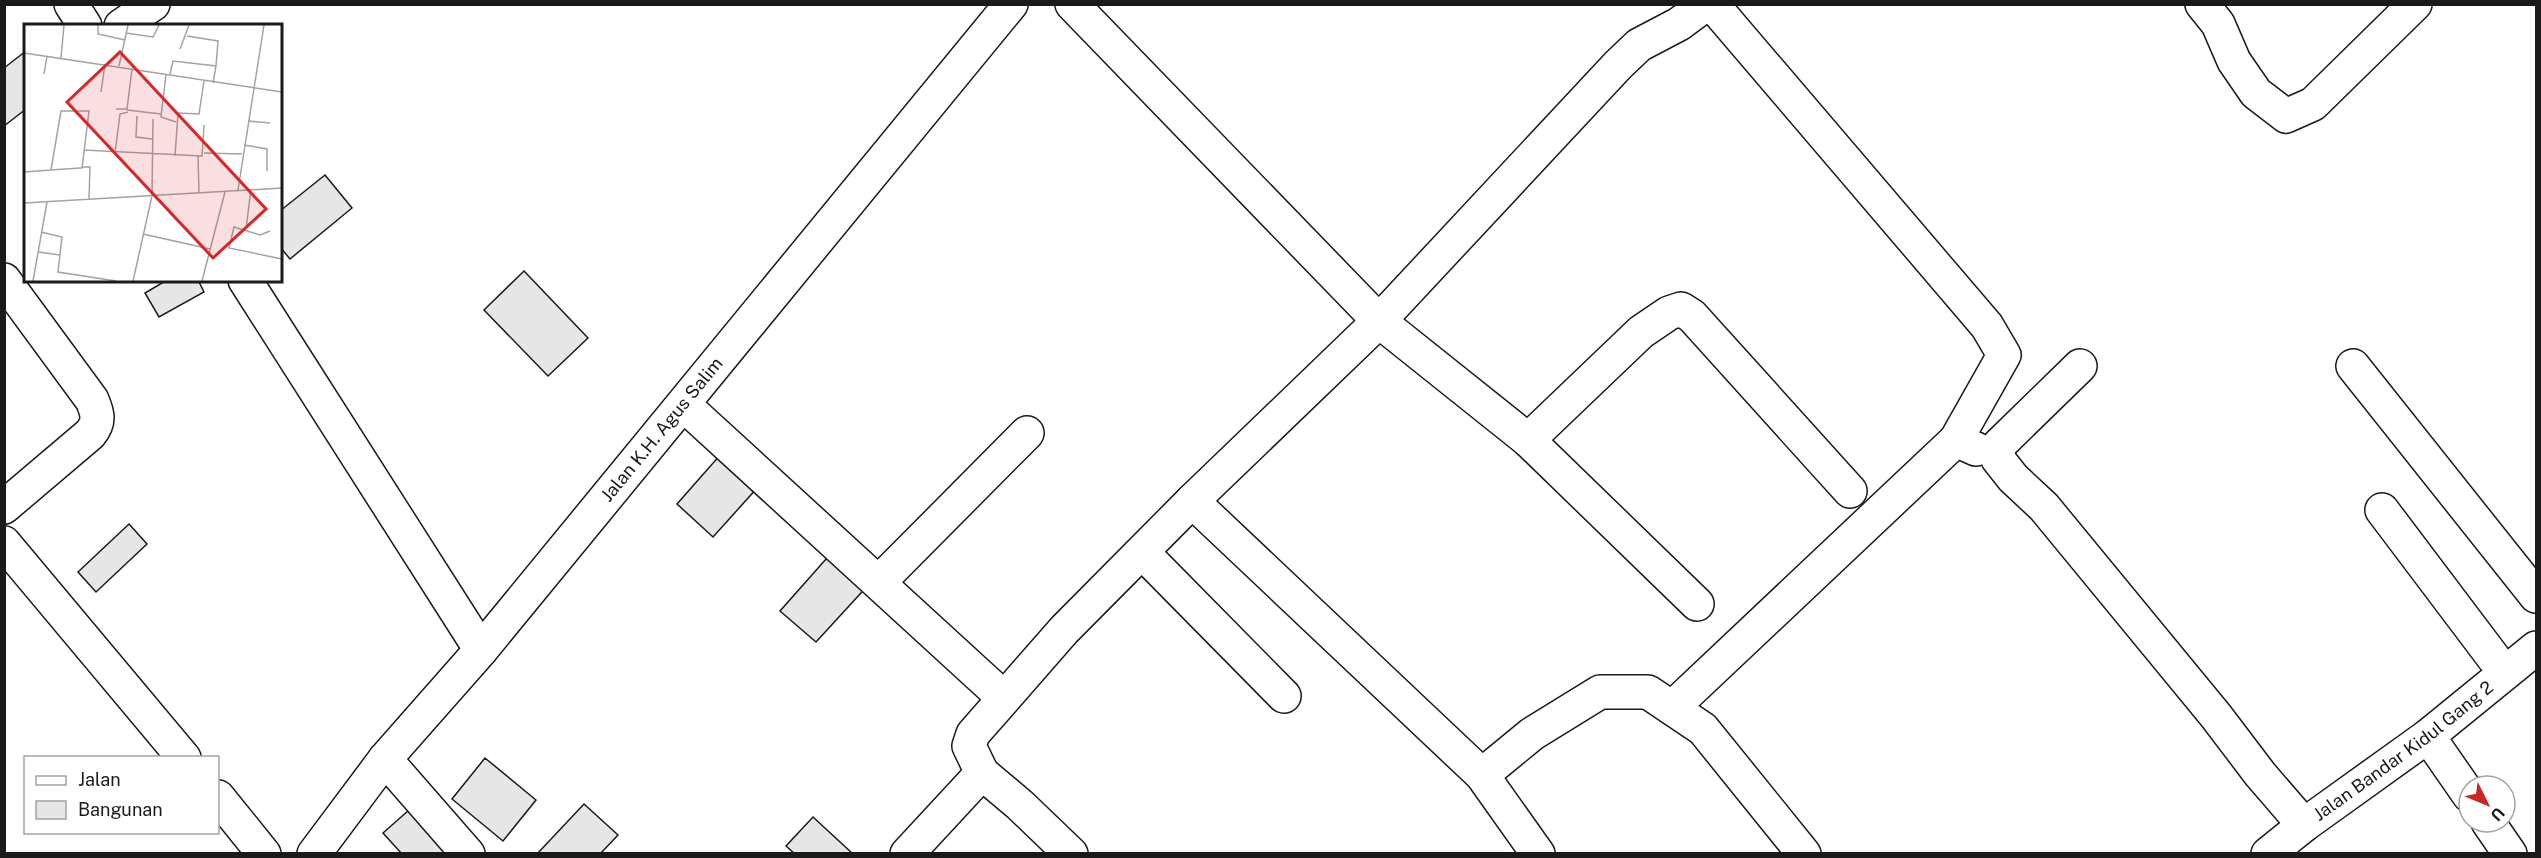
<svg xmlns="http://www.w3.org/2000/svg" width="2541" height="858" font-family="'Public Sans',sans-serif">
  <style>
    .building { fill: #e6e6e6; stroke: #1a1a1a; stroke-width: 1.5 }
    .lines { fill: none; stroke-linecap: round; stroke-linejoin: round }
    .minor-casing { stroke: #1a1a1a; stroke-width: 36 }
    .highway-casing { stroke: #1a1a1a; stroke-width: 36 }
    .minor { stroke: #fff; stroke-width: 33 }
    .highway { stroke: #fff; stroke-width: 33 }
    .labels { text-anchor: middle; stroke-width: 4.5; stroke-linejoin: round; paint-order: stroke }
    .street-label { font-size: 18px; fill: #1a1a1a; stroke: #fff }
    .inset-road { fill: none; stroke: #a3a3a3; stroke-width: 1.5 }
    .view { fill: #d62828; fill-opacity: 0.15; stroke: #d62828; stroke-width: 3 }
    .inset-edge { fill: none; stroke: #1a1a1a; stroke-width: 3 }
  </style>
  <rect width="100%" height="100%" fill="#fff"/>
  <g class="building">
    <polygon points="26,51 26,109 4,126 4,68"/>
    <polygon points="325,175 352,208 290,259 280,247 280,211"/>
    <polygon points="524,271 588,338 548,376 484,310"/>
    <polygon points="167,280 198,280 204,292 159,317 145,293"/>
    <polygon points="721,454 758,487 713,537 677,504"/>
    <polygon points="129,524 147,544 96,592 78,572"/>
    <polygon points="834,550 871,582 816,642 780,611"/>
    <polygon points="485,758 536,800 503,841 452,799"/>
    <polygon points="584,804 618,835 600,854 537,854"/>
    <polygon points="409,810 450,854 402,854 383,833"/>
    <polygon points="813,817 853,854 795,854 786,846"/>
  </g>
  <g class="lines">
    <g class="minor-casing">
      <g id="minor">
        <polyline points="71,4 85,26"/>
        <polyline points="1072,4 1379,321 1528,440 1697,604"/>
        <polyline points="1712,4 1987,326 2004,355 1956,440"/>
        <polyline points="2202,4 2218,24 2234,61 2256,93 2286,116 2313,104 2415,4"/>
        <polyline points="121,26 153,4"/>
        <path d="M4 280 92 400C98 414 100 422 90 434L4 507"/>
        <polyline points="245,280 481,650"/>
        <polyline points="2080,366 1999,445 1998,459 2013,478 2044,507 2216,716 2260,774 2304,825"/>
        <polyline points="2353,366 2536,596"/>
        <polyline points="684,405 1003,697"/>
        <polyline points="1528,440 1641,332 1669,313 1681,309 1692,316 1850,491"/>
        <polyline points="1192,501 1482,775 1538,854"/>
        <polyline points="2382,510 2505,673"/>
        <polyline points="4,543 184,758"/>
        <polyline points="1142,552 1284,696"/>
        <polyline points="879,582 1027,433"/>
        <polyline points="1672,708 1956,440 1976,449"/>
        <polyline points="2428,736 2469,795"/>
        <polyline points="385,759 468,854"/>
        <polyline points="1482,775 1532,734 1600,692 1648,692 1703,729 1804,854"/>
        <polyline points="218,797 264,854"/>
        <polyline points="2488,822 2510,854"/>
        <polyline points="907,854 982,773"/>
        <polyline points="1071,854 1020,805 982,773 969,746 973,734 1064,630 1192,501 1379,321 1618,65 1639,45 1679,24 1706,4"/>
        <path id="s1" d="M2268 854 2304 825 2428 736 2536 648"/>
      </g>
    </g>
    <g class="highway-casing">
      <g id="highway">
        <path id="s2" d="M314 854 385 759 481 650 1011 4"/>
      </g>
    </g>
    <use href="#minor" class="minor"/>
    <use href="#highway" class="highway"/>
  </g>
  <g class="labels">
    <g class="street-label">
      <text dy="6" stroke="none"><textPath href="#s2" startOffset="549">Jalan K.H. Agus Salim</textPath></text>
      <text dy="6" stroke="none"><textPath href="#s1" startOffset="170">Jalan Bandar Kidul Gang 2</textPath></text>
    </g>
  </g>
  <g transform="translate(24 24)">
    <rect width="258" height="258" fill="#fff"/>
    <path class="inset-road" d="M74 1V10L101 16M102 9 129 13 135 1M163 12 194 17 192 42M156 25 165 1M0 29 258 68M37 34 40 1M95 42 104 1M20 50 23 32M142 50 137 93 152 98M146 50 149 37 192 42 189 59M77 68 81 40M92 85H103L108 45M103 86 137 90M113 92 112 113 128 115M224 97 246 99M220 121 243 125V147M60 126 178 132 180 101M91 129 96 90 104 88M180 129 218 130M151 132 154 89 175 90 180 57M174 132 175 169M58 143H66L65 175M0 148 27 146 56 144H58L65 87H37L27 146M214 166 240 1M0 179 258 164M222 205 227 165M246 207 236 211 210 203 205 224 258 235M17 208 38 213 34 248 92 257M119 210 186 225M14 228 36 231M9 257 23 178M109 257 128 172 129 95M178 257 201 168"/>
    <path class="view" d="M96 28 242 185 189 234 43 78Z"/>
    <rect width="258" height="258" class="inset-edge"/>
  </g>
  <rect width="2541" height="858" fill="none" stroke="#1a1a1a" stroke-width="12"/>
  <rect x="24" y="756" width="195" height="78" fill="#ffffff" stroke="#a3a3a3" stroke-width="1.5"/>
  <rect x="36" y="776" width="30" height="9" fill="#ffffff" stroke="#a3a3a3" stroke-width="1.5"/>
  <text x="78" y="786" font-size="18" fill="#1a1a1a">Jalan</text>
  <rect x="36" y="801" width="30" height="18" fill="#e6e6e6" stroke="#a3a3a3" stroke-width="1.5"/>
  <text x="78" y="816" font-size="18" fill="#1a1a1a">Bangunan</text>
  <g transform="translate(2487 804) rotate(133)"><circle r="28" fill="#ffffff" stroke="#a3a3a3" stroke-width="1.5"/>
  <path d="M0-4.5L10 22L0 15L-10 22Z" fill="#c62828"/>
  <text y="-9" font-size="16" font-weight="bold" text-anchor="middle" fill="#1a1a1a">U</text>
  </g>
</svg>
